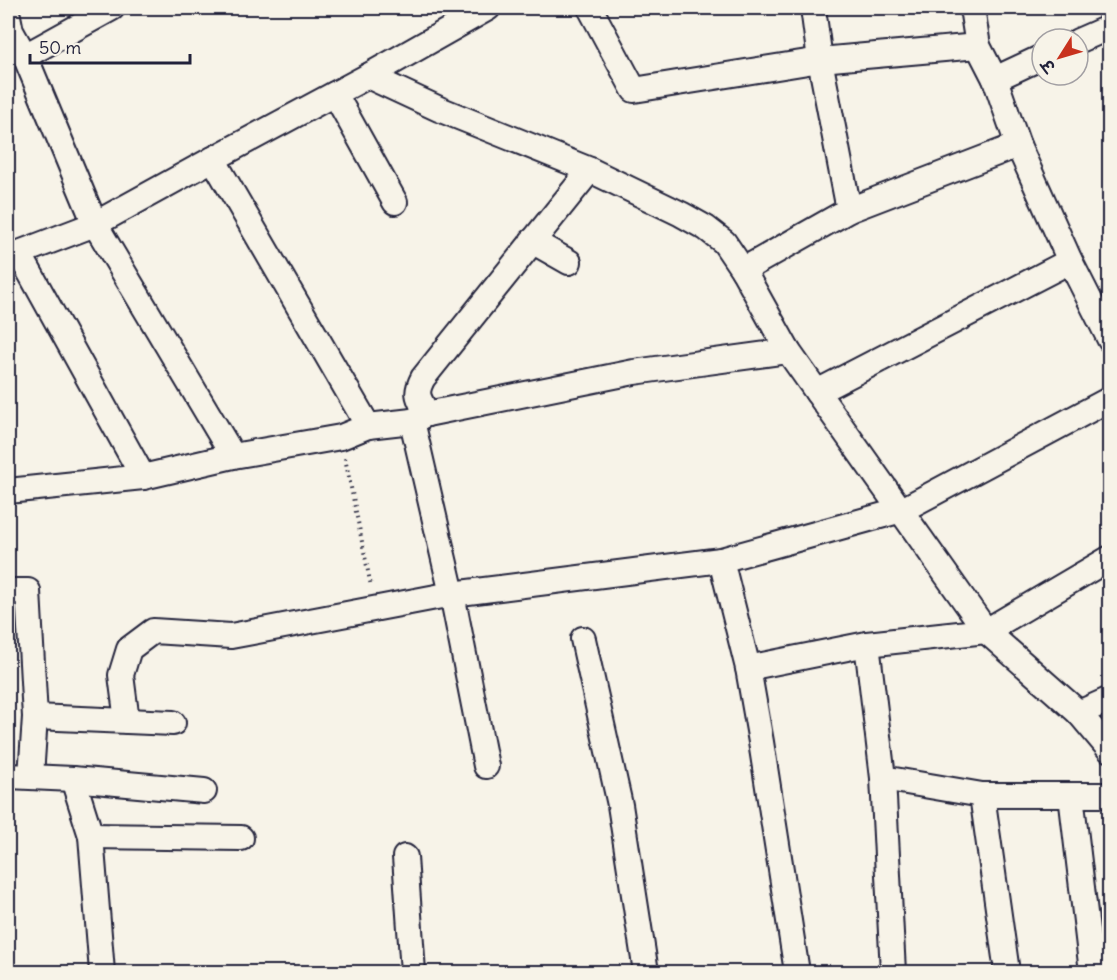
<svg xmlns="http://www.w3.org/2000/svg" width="1117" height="980" font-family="Delius,'Playpen Sans Deva',sans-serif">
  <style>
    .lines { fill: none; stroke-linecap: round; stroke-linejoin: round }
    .minor-casing { stroke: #22223b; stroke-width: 28 }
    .path { stroke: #22223b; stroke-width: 4; stroke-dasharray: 1.5 4.5; stroke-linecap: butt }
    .minor { stroke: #f7f3e8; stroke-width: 24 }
  </style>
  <rect width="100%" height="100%" fill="#f7f3e8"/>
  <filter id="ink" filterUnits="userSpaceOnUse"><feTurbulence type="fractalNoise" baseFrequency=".0167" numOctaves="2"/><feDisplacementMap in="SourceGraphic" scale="12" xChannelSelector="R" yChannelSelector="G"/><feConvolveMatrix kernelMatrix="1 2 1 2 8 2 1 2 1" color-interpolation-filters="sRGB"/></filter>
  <g filter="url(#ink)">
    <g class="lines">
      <g class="minor-casing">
        <g id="minor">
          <polyline points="590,8 634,90 820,60 978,46"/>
          <polyline points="813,8 820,60 849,210"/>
          <polyline points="972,8 978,46 995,79 1018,145 1070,261 1110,340"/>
          <polyline points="1109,8 1110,8"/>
          <polyline points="8,16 11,31 25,56 95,224 233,456"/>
          <polyline points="1078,41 1110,27"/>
          <polyline points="25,56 112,8"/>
          <polyline points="368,76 439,109 590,170 681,214 706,228 724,242 743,270 788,351 986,631 1079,713 1110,750"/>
          <polyline points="995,79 1042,57"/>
          <polyline points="335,94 395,202"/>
          <polyline points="213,159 368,426"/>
          <polyline points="532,241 569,262"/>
          <polyline points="19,253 143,477"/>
          <polyline points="8,256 19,253 95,224 213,159 368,76 488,8"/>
          <polyline points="743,270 849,210 1018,145"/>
          <polyline points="817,392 1070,261"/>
          <path d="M427 414C419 398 414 395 423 378L590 170"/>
          <polyline points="412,421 452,594 486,766"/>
          <polyline points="8,491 143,477 233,456 341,437 368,426 412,421 427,414 634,372 788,351"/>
          <polyline points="721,560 748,668 761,742 797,972"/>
          <polyline points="8,591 28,591 35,717 31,776"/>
          <polyline points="583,639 620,805 646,972"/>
          <polyline points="867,644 883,778 982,795 1007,972"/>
          <polyline points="748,668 867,644 986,631 1110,558"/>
          <polyline points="1079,713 1110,699"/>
          <polyline points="35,717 173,723"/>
          <polyline points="127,721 121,675 129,649 153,631 231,636 452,594 721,560 902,510 1110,399"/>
          <polyline points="8,776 73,779 204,791"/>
          <polyline points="883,778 893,972"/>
          <polyline points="73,779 91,836 102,972"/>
          <polyline points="982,795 1110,795"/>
          <polyline points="1071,795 1092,972"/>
          <polyline points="91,836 241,838"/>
          <polyline points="405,857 413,972"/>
        </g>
      </g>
      <polyline class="path" points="345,458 371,586"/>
      <use href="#minor" class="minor"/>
    </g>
  </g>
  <rect width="1117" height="980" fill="none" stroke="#f7f3e8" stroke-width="30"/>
  <rect x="15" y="15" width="1087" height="950" fill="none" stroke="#22223b" stroke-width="2" filter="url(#ink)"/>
  <g transform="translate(1060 57) rotate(233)"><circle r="28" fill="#f7f3e8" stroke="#a29fa3" stroke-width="1.5"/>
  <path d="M0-4.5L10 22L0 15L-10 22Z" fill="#c8321e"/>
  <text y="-9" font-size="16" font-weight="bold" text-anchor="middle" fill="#22223b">उ</text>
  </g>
  <path d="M30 54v9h160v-9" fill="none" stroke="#22223b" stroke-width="3"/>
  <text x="39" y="54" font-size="18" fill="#22223b" stroke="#f7f3e8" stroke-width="4.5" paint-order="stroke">50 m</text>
</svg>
